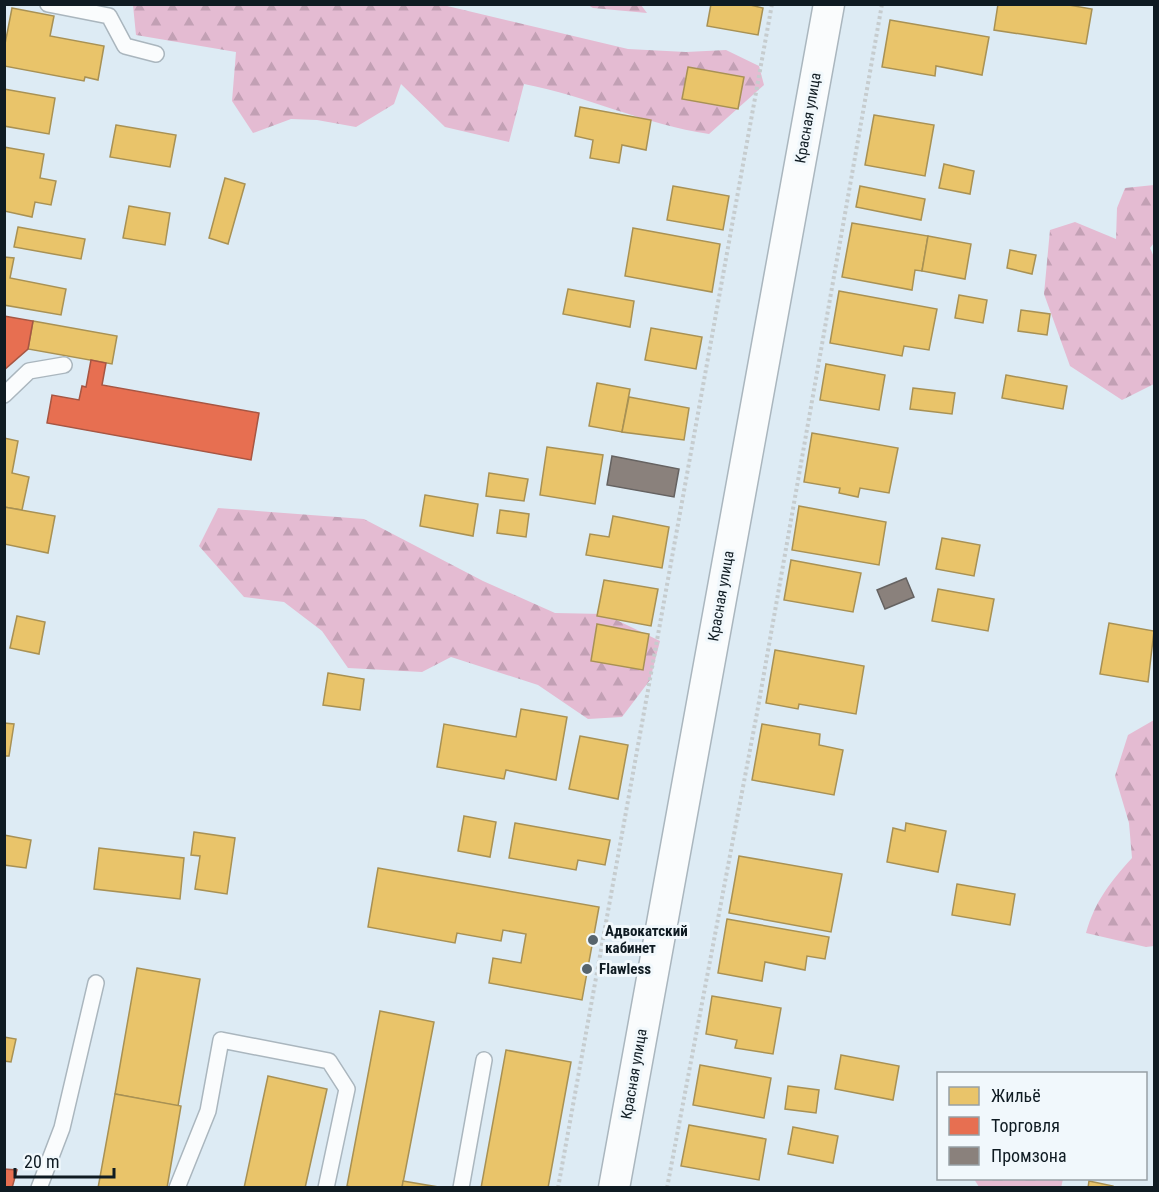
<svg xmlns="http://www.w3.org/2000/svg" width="1159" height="1192" font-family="'Roboto Condensed',sans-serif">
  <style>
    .forest { fill: url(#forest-firs) }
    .homes { fill: #e9c46a; stroke: #a89154; stroke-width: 1.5 }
    .shops { fill: #e76f51; stroke: #a65643; stroke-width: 1.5 }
    .industry { fill: #8a817c; stroke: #656261; stroke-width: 1.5 }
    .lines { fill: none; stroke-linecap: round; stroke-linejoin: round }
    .service-casing { stroke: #aab6be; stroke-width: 18 }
    .minor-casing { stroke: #aab6be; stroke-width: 33 }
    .path { stroke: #c6ccce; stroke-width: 4; stroke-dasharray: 3 3; stroke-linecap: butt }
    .service { stroke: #fafcfd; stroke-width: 15 }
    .minor { stroke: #fafcfd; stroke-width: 30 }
    .poi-dot { fill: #57646c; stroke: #f1f8fc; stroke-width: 2 }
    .labels { text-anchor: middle; stroke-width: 6; stroke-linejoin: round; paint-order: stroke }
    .street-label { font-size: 15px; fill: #0f1b22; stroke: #f1f8fc }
    .poi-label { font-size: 15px; font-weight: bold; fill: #0f1b22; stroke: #f1f8fc; text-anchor: start }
  </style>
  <defs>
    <pattern id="forest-firs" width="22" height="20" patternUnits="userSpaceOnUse" patternTransform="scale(1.5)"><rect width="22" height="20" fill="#e4bbd2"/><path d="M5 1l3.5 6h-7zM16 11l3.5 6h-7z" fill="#c2a0b4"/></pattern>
  </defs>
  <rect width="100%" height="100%" fill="#ddebf4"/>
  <g class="forest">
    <path d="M133 5H443L628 49 686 52 726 50 759 66 764 85 709 134C646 125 587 96 524 84L509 142 445 127 401 84 394 104 356 127 317 120 291 119 253 133 232 101 236 52 136 35Z"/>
    <polygon points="588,5 641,5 647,13 593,8"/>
    <polygon points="1154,185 1154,243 1150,248 1154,257 1154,384 1122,400 1070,366 1044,294 1050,230 1075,222 1116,239 1117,208 1125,188"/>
    <polygon points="218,508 364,519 483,581 555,613 604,614 660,641 650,680 622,717 588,719 538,685 451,657 422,672 348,668 322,631 284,602 244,597 199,546"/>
    <path d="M1154 720V946L1146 947 1086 933C1095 901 1111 881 1132 858L1129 823 1115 776 1128 735Z"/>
    <polygon points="974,1179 1063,1179 1061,1188 979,1187"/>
  </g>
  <g class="homes">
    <polygon points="711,4 746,4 763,8 758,35 707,26"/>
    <polygon points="998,4 1063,4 1092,9 1086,44 994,30"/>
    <polygon points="12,8 54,16 50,36 104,46 98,80 85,77 84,81 4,66 4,49"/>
    <polygon points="890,20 989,37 982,75 936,66 935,76 882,67"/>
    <polygon points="688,67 744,77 738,109 682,99"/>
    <polygon points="4,89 55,98 49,134 4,126"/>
    <polygon points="580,107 651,120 646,150 622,145 619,163 590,158 593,140 575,136"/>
    <polygon points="874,115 934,125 925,176 865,165"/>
    <polygon points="116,125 176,135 170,167 110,157"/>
    <polygon points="4,147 44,154 40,178 56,181 51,205 35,202 32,217 4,211"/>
    <polygon points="944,164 974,171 970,194 939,188"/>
    <polygon points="225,178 245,184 228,244 209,238"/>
    <polygon points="673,186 729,196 723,230 667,220"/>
    <polygon points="860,186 925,199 921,220 856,207"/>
    <polygon points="129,206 170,213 165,245 123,238"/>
    <polygon points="852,223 928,236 922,271 915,270 912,290 842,277"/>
    <polygon points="18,227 85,239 81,259 14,247"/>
    <polygon points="633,228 720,244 712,292 625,276"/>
    <polygon points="928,236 971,244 965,279 922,271"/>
    <polygon points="1010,250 1036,255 1032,274 1007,268"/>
    <polygon points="4,257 14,258 10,278 66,289 61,315 4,305"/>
    <polygon points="568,289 634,301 630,327 563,314"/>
    <polygon points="839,291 937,309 929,350 904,346 902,356 830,343"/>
    <polygon points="959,295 987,300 983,323 955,318"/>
    <polygon points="1021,310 1050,314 1047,335 1018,331"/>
    <polygon points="33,321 117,336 112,364 28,349"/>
    <polygon points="651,328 702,337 696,369 645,360"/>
    <polygon points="826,364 885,375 879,410 820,400"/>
    <polygon points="1006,375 1067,386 1063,409 1002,398"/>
    <polygon points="597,383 630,389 622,432 589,426"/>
    <polygon points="913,388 955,393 952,414 910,409"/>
    <polygon points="629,397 689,408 684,440 622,432"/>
    <polygon points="812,433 898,448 889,493 860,488 858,497 839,493 840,488 804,482"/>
    <polygon points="4,438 18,441 12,473 29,477 22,510 4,507"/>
    <polygon points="547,447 603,455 595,504 540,495"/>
    <polygon points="489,473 528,479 524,501 486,496"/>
    <polygon points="425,495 478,504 473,536 420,526"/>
    <polygon points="799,506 886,522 879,565 792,550"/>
    <polygon points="4,507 55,516 48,553 4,544"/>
    <polygon points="500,510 529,514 526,537 497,533"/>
    <polygon points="613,516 669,527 662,568 586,555 590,534 609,537"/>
    <polygon points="942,538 980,545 974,576 936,569"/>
    <polygon points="791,560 861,573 853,612 784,600"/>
    <polygon points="604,580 658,589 651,626 597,616"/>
    <polygon points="938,589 994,599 988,631 932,621"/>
    <polygon points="17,616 45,622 39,654 10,648"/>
    <polygon points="1109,623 1154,631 1148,682 1100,674"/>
    <polygon points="597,624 649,634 643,670 591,661"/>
    <polygon points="775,650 864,666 856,714 799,704 798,709 766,703"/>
    <polygon points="328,673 364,679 360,710 323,705"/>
    <polygon points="521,709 567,717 556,780 506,770 504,779 437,767 444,724 516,737"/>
    <polygon points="4,723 14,724 9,756 4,756"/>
    <polygon points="762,724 820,734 819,745 843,750 834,795 752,780"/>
    <polygon points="580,736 628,745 618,799 569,789"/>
    <polygon points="464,816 496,822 490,857 458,851"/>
    <polygon points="515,823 610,840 605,865 578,860 576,870 509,858"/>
    <polygon points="906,823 946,831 938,872 887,862 893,828 905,831"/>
    <polygon points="194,832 235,838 227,894 195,889 200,856 191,855"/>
    <polygon points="4,835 31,840 26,868 4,865"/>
    <polygon points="99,848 184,858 180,899 94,889"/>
    <polygon points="739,856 842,874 831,932 729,913"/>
    <polygon points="378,868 599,907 582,1000 489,983 493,958 521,963 526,934 503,930 501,941 457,933 455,943 368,927"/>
    <polygon points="957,884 1015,894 1010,925 952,915"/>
    <polygon points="727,919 829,937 825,959 807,956 805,970 765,962 762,981 718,973"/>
    <polygon points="137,968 200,979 178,1106 115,1094"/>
    <polygon points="712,996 781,1008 773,1054 735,1048 737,1040 706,1034"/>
    <polygon points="380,1011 434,1022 402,1188 354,1188 347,1186"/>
    <polygon points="4,1037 16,1039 11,1062 4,1061"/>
    <polygon points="506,1050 571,1062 548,1188 481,1188"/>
    <polygon points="841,1055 899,1066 893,1100 835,1089"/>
    <polygon points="700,1065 771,1078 764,1118 693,1105"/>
    <polygon points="268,1076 327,1089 305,1188 244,1188"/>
    <polygon points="788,1086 819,1090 816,1113 785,1109"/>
    <polygon points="115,1094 181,1106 167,1188 98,1188"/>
    <polygon points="689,1125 766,1139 759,1180 681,1166"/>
    <polygon points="793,1127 838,1136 833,1163 788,1154"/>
    <polygon points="403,1181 438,1187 438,1188 402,1188"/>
    <polygon points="1089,1181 1113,1186 1113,1188 1088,1188"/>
  </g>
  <g class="shops">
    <polygon points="4,316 33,321 28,349 4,370"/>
    <polygon points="91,360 106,363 102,385 259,413 251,460 47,423 52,395 79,400 82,386 86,387"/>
    <polygon points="4,1169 17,1170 12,1188 4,1188"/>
  </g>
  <g class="industry">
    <polygon points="612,456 679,469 674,497 607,485"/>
    <polygon points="906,578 914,597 885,609 877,590"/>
  </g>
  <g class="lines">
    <g class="service-casing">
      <g id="service">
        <polyline points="48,4 109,16 125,46 156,54"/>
        <polyline points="4,395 29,371 64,365"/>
        <polyline points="39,1188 62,1128 96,983"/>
        <polyline points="177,1188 208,1111 221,1040 329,1061 347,1089 326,1188"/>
        <polyline points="461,1188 484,1060"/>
      </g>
    </g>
    <g class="minor-casing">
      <polyline id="minor" points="614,1188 829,4"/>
    </g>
    <g class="path">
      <polyline points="558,1188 772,4"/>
      <polyline points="667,1188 757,713 882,4"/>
    </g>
    <use href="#service" class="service"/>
    <use href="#minor" class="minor"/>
  </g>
  <g class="poi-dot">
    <circle cx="593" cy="940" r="6"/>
    <circle cx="587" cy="969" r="6"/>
  </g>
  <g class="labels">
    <g class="street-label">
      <text transform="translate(808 118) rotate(-80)" y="5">Красная улица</text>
      <text transform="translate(721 596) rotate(-80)" y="5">Красная улица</text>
      <text transform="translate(634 1074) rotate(-80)" y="5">Красная улица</text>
    </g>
    <g class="poi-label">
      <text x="605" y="936">Адвокатский<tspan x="605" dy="17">кабинет</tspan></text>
      <text x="599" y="974">Flawless</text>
    </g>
  </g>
  <rect width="1159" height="1192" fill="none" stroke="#0f1b22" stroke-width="12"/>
  <rect x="937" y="1072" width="210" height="108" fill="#f1f8fc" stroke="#97a0a5" stroke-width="1.5"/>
  <rect x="949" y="1087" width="30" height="18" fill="#e9c46a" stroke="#97a0a5" stroke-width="1.5"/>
  <text x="991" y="1102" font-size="18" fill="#0f1b22">Жильё</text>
  <rect x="949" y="1117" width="30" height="18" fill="#e76f51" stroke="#97a0a5" stroke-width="1.5"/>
  <text x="991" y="1132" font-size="18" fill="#0f1b22">Торговля</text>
  <rect x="949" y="1147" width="30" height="18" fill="#8a817c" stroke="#97a0a5" stroke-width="1.5"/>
  <text x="991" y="1162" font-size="18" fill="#0f1b22">Промзона</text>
  <path d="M15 1168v9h99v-9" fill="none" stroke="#0f1b22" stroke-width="3"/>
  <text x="24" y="1168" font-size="18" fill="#0f1b22" stroke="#f1f8fc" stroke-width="4.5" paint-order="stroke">20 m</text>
</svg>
